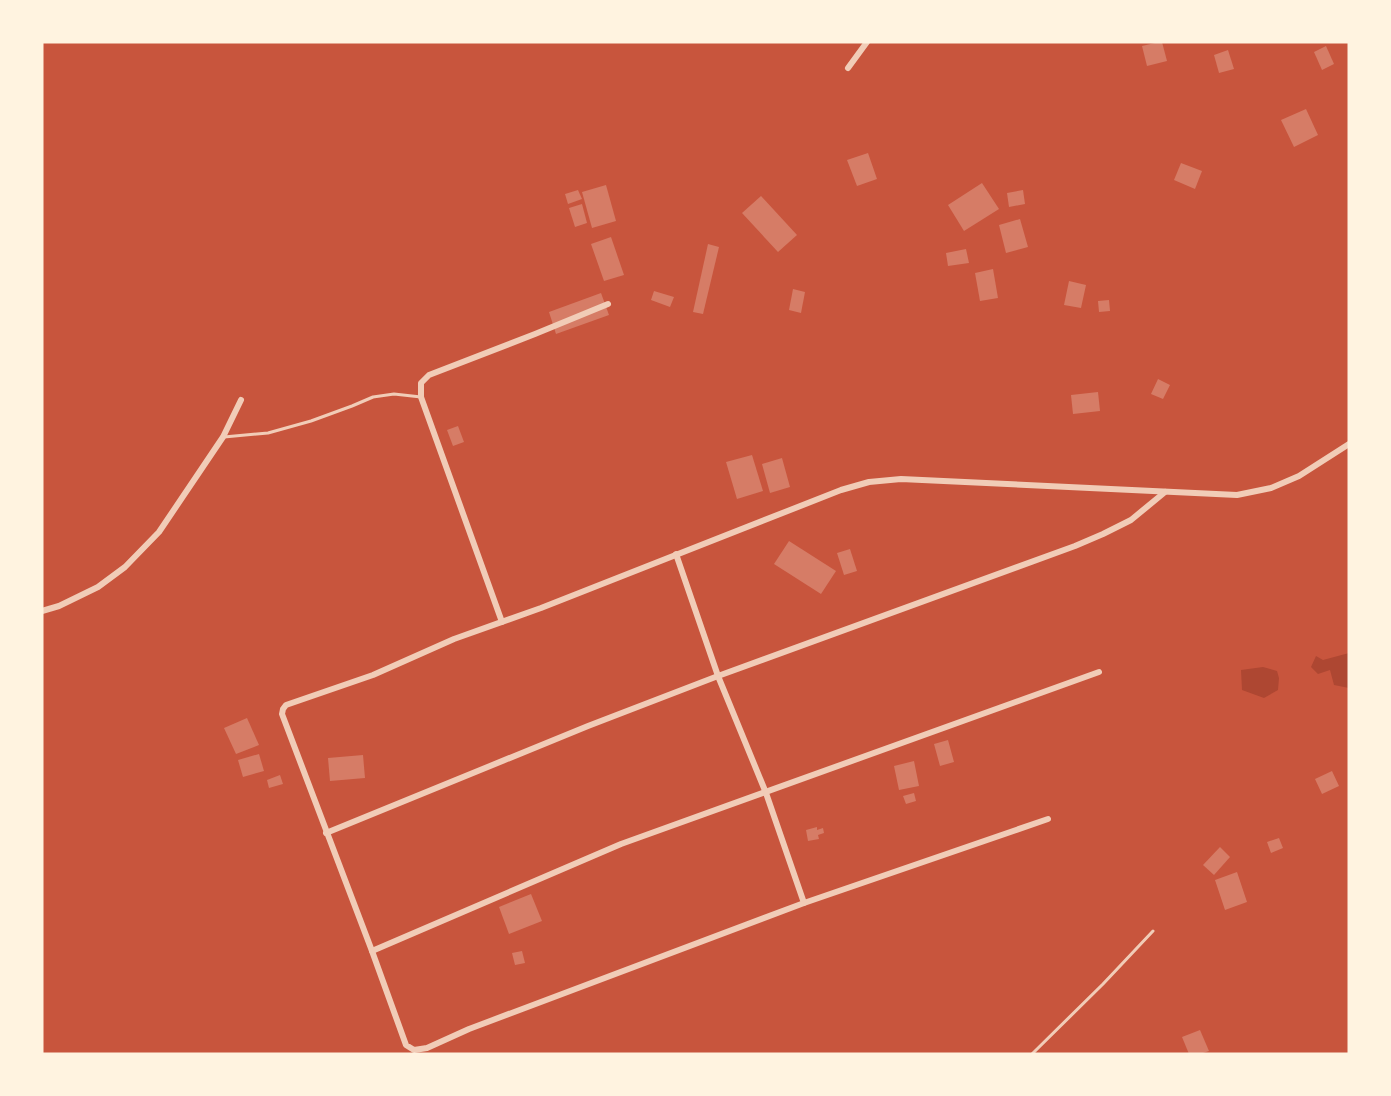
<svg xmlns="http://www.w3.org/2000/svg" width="1391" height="1096" font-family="'DM Sans',sans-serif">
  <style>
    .green { fill: #ae4732 }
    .building { fill: #d67c66 }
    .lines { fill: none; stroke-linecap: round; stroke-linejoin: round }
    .service { stroke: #f1ccb7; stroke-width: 3 }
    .minor { stroke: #f1ccb7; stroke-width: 6 }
  </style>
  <rect width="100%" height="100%" fill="#c8553d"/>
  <g class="green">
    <polygon points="1349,653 1349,688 1334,685 1330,670 1318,674 1311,667 1316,656 1323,660"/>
    <polygon points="1263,667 1277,671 1279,678 1278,690 1264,698 1242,690 1241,670"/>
  </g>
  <g class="building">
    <polygon points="1159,42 1162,42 1167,61 1147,66 1142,46"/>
    <polygon points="1326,46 1334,64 1322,70 1314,52"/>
    <polygon points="1228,50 1234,69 1219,73 1214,55"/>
    <polygon points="1306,109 1318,135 1294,147 1281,120"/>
    <polygon points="868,153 877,179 857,186 847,160"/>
    <polygon points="1181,163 1202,171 1195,189 1174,180"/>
    <polygon points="982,183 999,209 964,231 948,205"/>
    <polygon points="606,185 616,221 592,228 582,192"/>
    <polygon points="578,190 582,199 568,204 565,194"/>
    <polygon points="1023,190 1025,204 1009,207 1007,193"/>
    <polygon points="761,196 797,235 778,252 742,213"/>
    <polygon points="582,204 587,223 575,227 569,208"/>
    <polygon points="1020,219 1028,247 1006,253 999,225"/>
    <polygon points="611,237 624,275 604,281 591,244"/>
    <polygon points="708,244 719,247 703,314 693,312"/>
    <polygon points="966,249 969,263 948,266 946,253"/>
    <polygon points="993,269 998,298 980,301 975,273"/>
    <polygon points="1069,281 1086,285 1081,308 1064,305"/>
    <polygon points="793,289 805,292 801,313 789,310"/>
    <polygon points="654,291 674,297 670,307 651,300"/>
    <polygon points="601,293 609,315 556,334 549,312"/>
    <polygon points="1109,300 1110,311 1099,312 1098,301"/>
    <polygon points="1158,379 1170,385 1163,399 1151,394"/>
    <polygon points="1098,392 1100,411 1073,414 1071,395"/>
    <polygon points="458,426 464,442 453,446 447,430"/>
    <polygon points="752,455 763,491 737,499 726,462"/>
    <polygon points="782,458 790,487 770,493 762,464"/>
    <polygon points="789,541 836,571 821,594 774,564"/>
    <polygon points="850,549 857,571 844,575 837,553"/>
    <polygon points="247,718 259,745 236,754 224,728"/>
    <polygon points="948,740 954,762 940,766 934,744"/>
    <polygon points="259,754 264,771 243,777 238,760"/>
    <polygon points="363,755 365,778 330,781 328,758"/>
    <polygon points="914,761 919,786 899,790 894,766"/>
    <polygon points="1332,771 1339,786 1322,794 1315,779"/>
    <polygon points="280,775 283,784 269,788 267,780"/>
    <polygon points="914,793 916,801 906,804 903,796"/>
    <polygon points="817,827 817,830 823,828 824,833 818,835 819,839 808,841 806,830"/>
    <polygon points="1279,838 1283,848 1271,853 1267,842"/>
    <polygon points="1220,847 1230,857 1214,875 1203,865"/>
    <polygon points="1237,872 1247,902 1225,910 1215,880"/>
    <polygon points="531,894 542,921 509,934 499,907"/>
    <polygon points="522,951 525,963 515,965 512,953"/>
    <polygon points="1200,1030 1209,1051 1200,1054 1189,1054 1182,1037"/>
  </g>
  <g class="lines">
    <g class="service">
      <polyline points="224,437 268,433 311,421 352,406 373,397 394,394 421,397"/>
      <polyline points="1032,1054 1103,984 1153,931"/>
    </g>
    <g class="minor">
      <polyline points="848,68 867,42"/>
      <polyline points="676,554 718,676 766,793 804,903"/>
      <polyline points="42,611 59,606 98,587 125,567 159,532 223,437 241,400"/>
      <polyline points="502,622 421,397 421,383 429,375 535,334 608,304"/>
      <polyline points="1048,819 804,903 469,1029 427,1048 414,1050 406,1045 372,951 282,714 283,709 286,705 373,675 454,639 541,608 841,490 869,482 901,479 1237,495 1271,488 1299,476 1349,444"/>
      <polyline points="326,833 588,726 718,676 1075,546 1103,534 1131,520 1165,492"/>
      <polyline points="372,951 621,844 1099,672"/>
    </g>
  </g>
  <rect width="1391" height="1096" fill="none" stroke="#fff3e0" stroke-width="87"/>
</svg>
